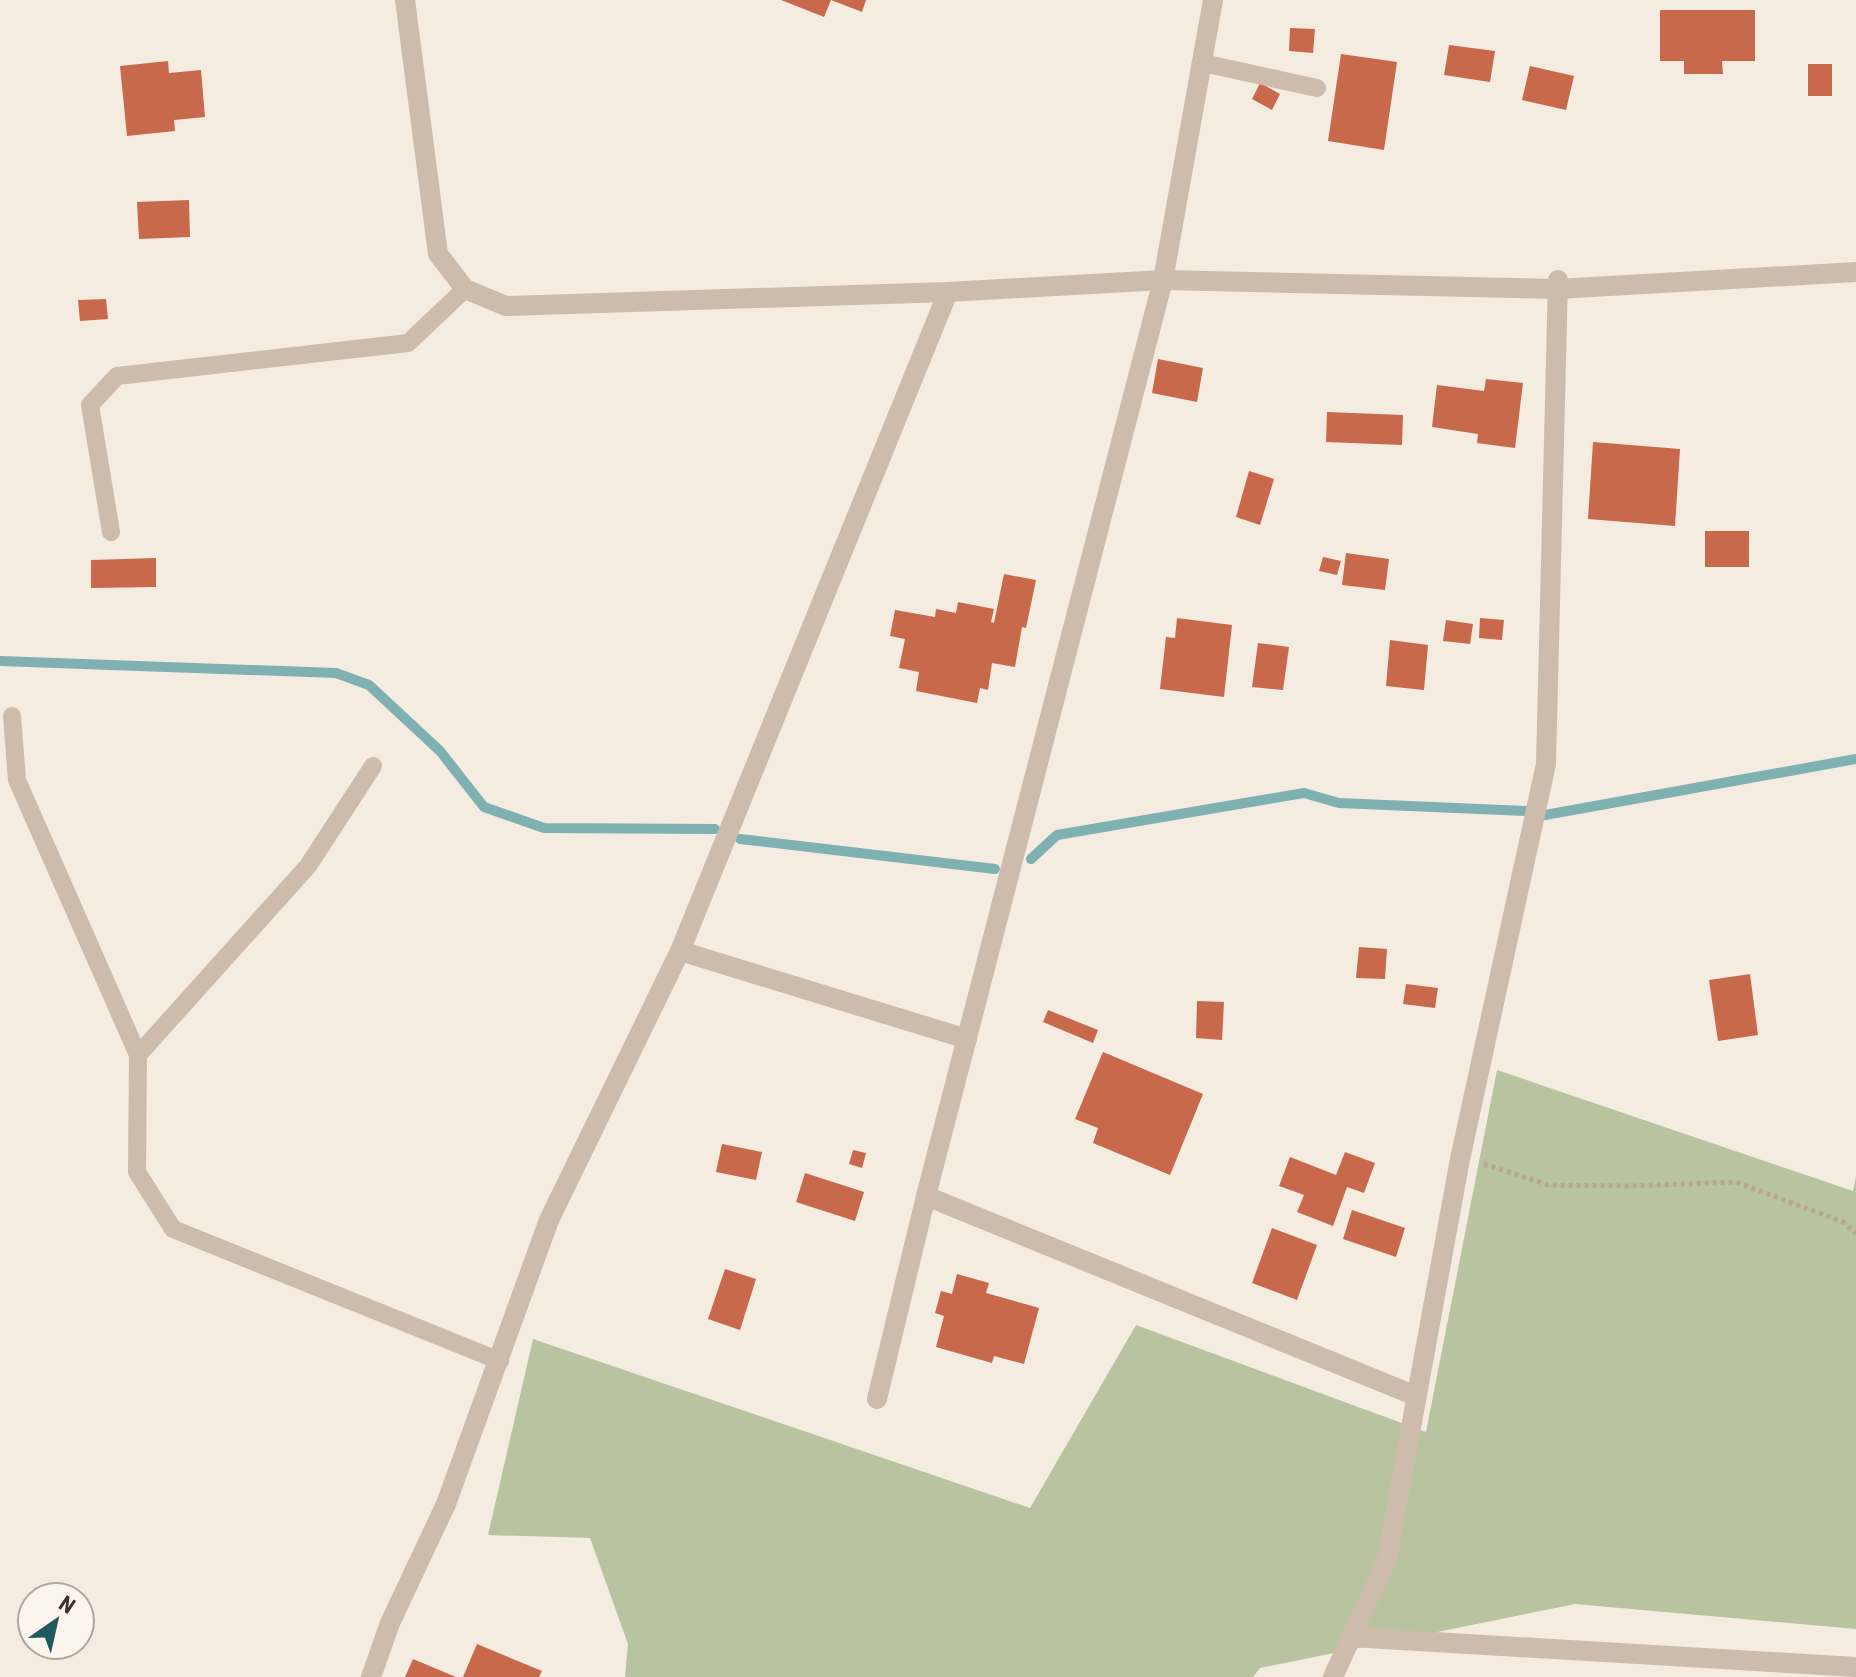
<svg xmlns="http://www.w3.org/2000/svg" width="1856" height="1677" font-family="'Roboto Condensed',sans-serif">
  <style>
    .green { fill: #b8c4a0 }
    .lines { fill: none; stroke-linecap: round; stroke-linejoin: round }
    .stream { stroke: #7fb0b2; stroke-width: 10 }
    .building { fill: #c8694b }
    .path { stroke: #b9a596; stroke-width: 5; stroke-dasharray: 4 4; stroke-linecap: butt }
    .service { stroke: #cdbbac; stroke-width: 18 }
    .minor { stroke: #cdbbac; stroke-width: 20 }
  </style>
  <rect width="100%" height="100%" fill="#f4ebe1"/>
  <polygon class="green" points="1497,1070 1853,1191 1856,1177 1856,1629 1575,1604 1260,1668 1253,1677 625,1677 628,1644 590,1538 488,1535 533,1339 1030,1508 1136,1325 1426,1432"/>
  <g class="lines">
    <g class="stream">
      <polyline points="0,661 336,673 369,685 440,751 484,807 544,828 715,829"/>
      <polyline points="1545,815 1856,759"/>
      <polyline points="740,839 995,869"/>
      <polyline points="1031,859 1057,835 1304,793 1339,803 1527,811"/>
    </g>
  </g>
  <g class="building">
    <polygon points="781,0 831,0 824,17"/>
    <polygon points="831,0 866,0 862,12"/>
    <polygon points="1660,10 1755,10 1755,61 1722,61 1723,74 1684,74 1684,61 1660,61"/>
    <polygon points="1290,28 1315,29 1313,53 1289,51"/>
    <polygon points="1449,45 1495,51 1490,82 1444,75"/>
    <polygon points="1341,54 1397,62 1384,150 1328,141"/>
    <polygon points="168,61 169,73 201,70 205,117 174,120 175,131 127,136 120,66"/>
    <rect x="1808" y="64" width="24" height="32"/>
    <polygon points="1530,66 1574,76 1566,110 1522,100"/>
    <polygon points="1260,83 1280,94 1272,110 1252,99"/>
    <polygon points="189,200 190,237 139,239 137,202"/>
    <polygon points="106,299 108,319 80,321 78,300"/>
    <polygon points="1158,359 1203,368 1197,402 1152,393"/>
    <polygon points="1486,379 1523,383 1515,448 1477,443 1478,434 1432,427 1437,385 1484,391"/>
    <polygon points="1327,412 1403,415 1402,445 1326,442"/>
    <polygon points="1593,442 1680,449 1675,526 1588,519"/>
    <polygon points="1249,471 1274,479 1260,525 1236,517"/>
    <rect x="1705" y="531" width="44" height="36"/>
    <polygon points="1346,553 1389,559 1385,590 1342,585"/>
    <polygon points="1323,557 1341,561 1337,575 1319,571"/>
    <polygon points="156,558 156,587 91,588 91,560"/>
    <polygon points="1004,574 1036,580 1026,628 1022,627 1015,667 992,663 988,690 980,688 977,703 916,691 919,672 899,668 905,639 890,636 895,610 935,617 936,609 956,613 958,602 994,609 991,622 994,623"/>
    <polygon points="1177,618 1232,625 1224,697 1160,689 1166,637 1175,638"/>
    <polygon points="1480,618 1504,620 1502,640 1479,638"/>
    <polygon points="1446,620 1473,624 1470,644 1443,641"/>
    <polygon points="1390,640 1428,645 1424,690 1386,686"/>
    <polygon points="1258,643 1289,647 1283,690 1252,687"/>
    <polygon points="1359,947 1387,949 1385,979 1356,978"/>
    <polygon points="1750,974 1758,1035 1718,1041 1709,980"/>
    <polygon points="1406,984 1438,988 1435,1008 1403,1004"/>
    <polygon points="1197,1001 1224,1002 1222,1040 1196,1038"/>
    <polygon points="1048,1010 1098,1030 1093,1043 1043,1022"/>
    <polygon points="1103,1052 1203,1094 1170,1175 1093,1143 1098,1128 1075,1119"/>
    <polygon points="722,1144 762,1152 756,1180 716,1172"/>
    <polygon points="853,1150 866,1153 862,1168 849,1164"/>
    <polygon points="1345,1152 1375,1163 1364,1193 1347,1187 1333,1226 1297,1212 1304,1195 1279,1186 1290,1157 1336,1175"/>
    <polygon points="805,1173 864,1192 855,1221 796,1202"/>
    <polygon points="1352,1210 1405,1228 1396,1257 1343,1239"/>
    <polygon points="1272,1228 1317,1245 1297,1300 1252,1283"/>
    <polygon points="725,1269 756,1279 740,1330 708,1319"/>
    <polygon points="957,1274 989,1283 986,1293 1039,1308 1024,1364 994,1356 992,1363 936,1347 944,1316 935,1313 941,1291 952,1294"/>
    <polygon points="477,1644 542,1671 539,1677 463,1677"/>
    <polygon points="413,1659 456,1677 405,1677"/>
  </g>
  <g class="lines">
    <polyline class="path" points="1484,1164 1548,1185 1630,1186 1736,1182 1843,1222 1856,1234"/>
    <g class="service">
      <polyline points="1203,63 1317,88"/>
      <polyline points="111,532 90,405 117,376 408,343 465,289"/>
      <polyline points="12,716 17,780 138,1055 137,1172 173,1229 500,1361"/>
      <polyline points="138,1055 308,866 373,766"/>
    </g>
    <g class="minor">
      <polyline points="405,0 438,254 465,289 506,306 948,292 1163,280 1557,289 1856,272"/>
      <polyline points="680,951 967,1039"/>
      <polyline points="926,1196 1416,1396"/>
      <polyline points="877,1399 926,1196 1163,280 1213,0"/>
      <polyline points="1351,1637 1856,1667"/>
      <polyline points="371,1677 390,1623 446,1504 549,1220 680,951 948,292"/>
      <polyline points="1333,1677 1387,1559 1460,1159 1546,764 1558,280"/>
    </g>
  </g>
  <g transform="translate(56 1621) rotate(34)"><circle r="38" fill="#fbf5ee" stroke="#aea6a0" stroke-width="2"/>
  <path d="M0-6L14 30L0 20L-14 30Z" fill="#1f5a5e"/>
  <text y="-12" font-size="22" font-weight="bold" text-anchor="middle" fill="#3b302b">N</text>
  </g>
</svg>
